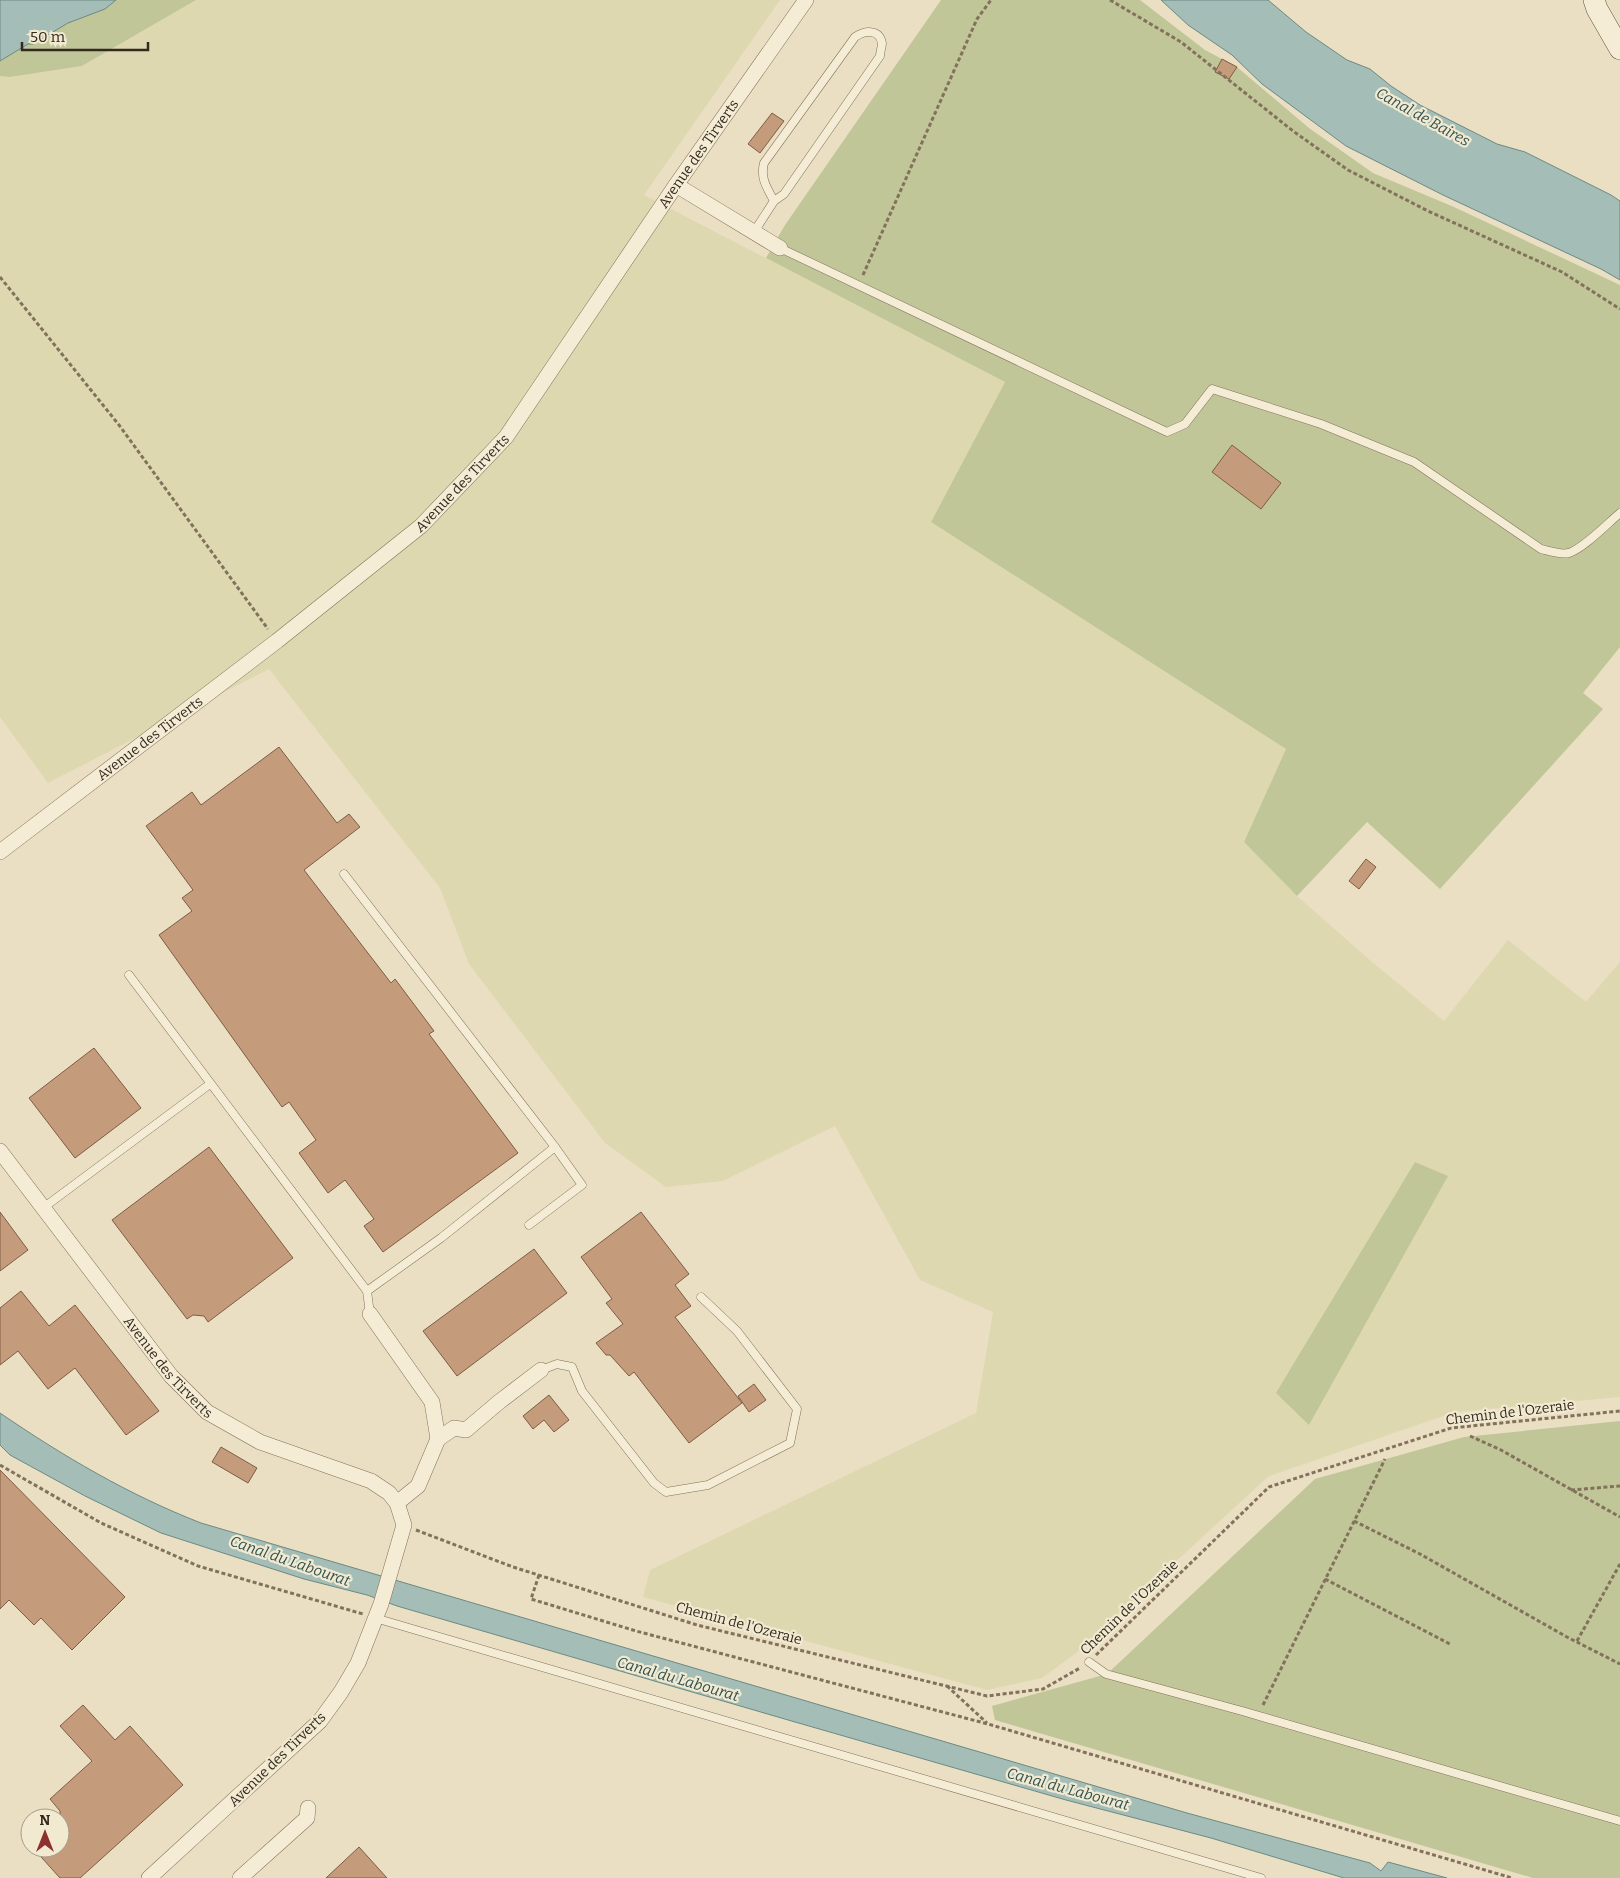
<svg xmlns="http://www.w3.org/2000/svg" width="1620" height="1878" font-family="Bitter,serif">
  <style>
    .farmland { fill: #ded8b1 }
    .green { fill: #c0c698 }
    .water { fill: #a4bdb6; stroke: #6c8a83 }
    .building { fill: #c49c7c; stroke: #7f5c43 }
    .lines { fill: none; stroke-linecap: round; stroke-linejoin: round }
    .service-casing { stroke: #82715b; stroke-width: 9 }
    .minor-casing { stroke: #82715b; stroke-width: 16 }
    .secondary-casing { stroke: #64523e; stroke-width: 22 }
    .path { stroke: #82715b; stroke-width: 3; stroke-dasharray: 4 2.5; stroke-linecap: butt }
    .service { stroke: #f5ecd5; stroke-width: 8 }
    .minor { stroke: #f5ecd5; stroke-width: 15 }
    .secondary { stroke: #f5ecd5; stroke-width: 21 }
    .labels { text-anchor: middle; stroke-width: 4.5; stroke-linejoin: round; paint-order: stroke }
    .street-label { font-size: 14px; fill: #33291e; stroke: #f2e9d1 }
    .water-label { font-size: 15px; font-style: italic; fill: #2f5250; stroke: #f2e9d1 }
  </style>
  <rect width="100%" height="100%" fill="#eadfc3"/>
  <polygon class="farmland" points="196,0 780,0 644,195 1005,382 931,522 1286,749 1244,842 1297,896 1372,962 1444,1021 1508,940 1586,1002 1620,962 1620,1397 1455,1412 1269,1476 1076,1653 1042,1678 987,1690 643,1597 650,1570 976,1413 993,1312 920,1280 835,1126 723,1181 666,1187 605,1143 469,964 440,888 269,669 48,783 0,717 0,76 10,77 82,66"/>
  <g class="green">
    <polygon points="0,0 196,0 82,66 10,77 0,76"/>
    <polygon points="941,0 1140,0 1205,50 1237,67 1309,128 1373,173 1454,207 1620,285 1620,647 1583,693 1603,709 1440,889 1367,822 1297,896 1244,842 1286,749 931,522 1005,382 766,258 785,225"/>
    <polygon points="1415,1162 1448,1176 1309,1425 1276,1393"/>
    <polygon points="1620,1421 1620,1878 1533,1878 995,1720 992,1706 1107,1674 1315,1479 1464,1437"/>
  </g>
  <g class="water">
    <polygon points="0,0 116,0 105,9 68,23 33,44 28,44 0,61"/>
    <polygon points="1161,0 1268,0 1306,32 1347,60 1370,69 1391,86 1420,105 1497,144 1525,152 1611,195 1620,201 1620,280 1601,269 1443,195 1346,146 1262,84 1232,55 1188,25"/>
    <path d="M0 1413C63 1456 129 1495 201 1523L1187 1813 1370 1863 1381 1871 1388 1862 1447 1878H1344L1211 1838 1066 1800 795 1722 397 1606 367 1595 304 1579 161 1533 85 1496 10 1455 0 1445Z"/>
  </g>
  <g class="building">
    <polygon points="1222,59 1237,67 1229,79 1215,72"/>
    <polygon points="772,113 784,121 760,153 748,144"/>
    <polygon points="1232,445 1281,483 1261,509 1212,472"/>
    <polygon points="279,747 337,823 349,814 360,827 304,870 391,983 395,979 434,1031 429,1034 518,1153 383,1252 364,1226 374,1219 345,1180 328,1193 299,1153 316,1140 289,1102 282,1107 159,935 192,911 182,898 193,890 146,826 192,792 201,805"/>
    <polygon points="1366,859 1376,867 1359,889 1349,881"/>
    <polygon points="94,1048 141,1108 75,1158 29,1098"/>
    <polygon points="209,1147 293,1258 208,1322 204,1316 193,1315 187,1319 112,1220"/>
    <polygon points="0,1212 28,1250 0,1271"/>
    <polygon points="641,1212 689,1274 675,1285 691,1306 675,1317 742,1403 689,1443 634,1372 629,1376 610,1355 606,1355 596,1343 623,1324 606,1303 612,1299 581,1257"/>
    <polygon points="534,1249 567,1293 457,1376 423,1331"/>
    <polygon points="21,1291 49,1326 75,1305 159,1411 126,1435 75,1368 48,1389 18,1351 0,1365 0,1308"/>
    <polygon points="754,1384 766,1400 749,1412 738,1396"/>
    <polygon points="549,1395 569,1420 554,1432 544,1420 533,1429 523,1416"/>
    <polygon points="221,1447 257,1468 248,1483 212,1462"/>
    <polygon points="0,1470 125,1597 72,1650 41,1618 34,1625 9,1600 0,1609"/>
    <polygon points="83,1705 115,1740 130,1726 183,1785 80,1878 60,1878 33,1848 60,1848 60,1811 50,1799 92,1761 60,1726"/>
    <polygon points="359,1847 387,1878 326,1878"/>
  </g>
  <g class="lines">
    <g class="service-casing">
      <g id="service">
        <path d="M754 232 774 201 784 194 880 56C880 52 882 47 882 43 879 28 864 31 855 37L764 163C760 178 767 188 774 201"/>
        <path d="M780 248 1167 432 1185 424 1212 389 1321 424 1414 462 1541 549C1549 551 1560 555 1569 553 1584 548 1607 524 1620 513"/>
        <polyline points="344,874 555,1147 441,1238 367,1291"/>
        <polyline points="129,975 367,1291 370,1314"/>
        <polyline points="43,1208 210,1084"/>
        <polyline points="529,1225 582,1185 555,1147"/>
        <polyline points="541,1370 557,1364 572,1367 582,1391 654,1483 666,1492 708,1485 790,1443 797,1409 737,1331 701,1297"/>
        <polyline points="375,1618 1261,1878"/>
        <polyline points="1089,1662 1106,1674 1242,1711 1620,1821"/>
      </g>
    </g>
    <g class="minor-casing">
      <g id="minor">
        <polyline points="676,185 780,248"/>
        <path id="s1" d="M0 852 277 641 421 526 506 437 676 185 806 0"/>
        <path id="s2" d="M0 1151 171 1376 207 1412 260 1442 371 1481 389 1493 397 1503 404 1525 381 1604 358 1663 341 1692 320 1721 149 1878"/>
        <polyline points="370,1314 432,1402 438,1439"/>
        <polyline points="397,1503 418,1486 438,1439 454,1428 466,1430 499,1402 541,1370"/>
        <polyline points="240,1878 307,1818 308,1808"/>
      </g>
    </g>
    <g class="secondary-casing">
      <polyline id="secondary" points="1594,0 1597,9 1620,49"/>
    </g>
    <g class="path">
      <polyline points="1110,0 1181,42 1293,131 1348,170 1428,211 1562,272 1620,309"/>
      <polyline points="863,275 977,19 991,0"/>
      <polyline points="0,277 119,425 268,629"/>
      <polyline points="1470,1436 1501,1450 1620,1517"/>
      <polyline points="0,1465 101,1523 198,1566 363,1614"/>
      <polyline points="1571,1490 1620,1486"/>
      <polyline points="1354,1521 1420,1554 1567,1637 1620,1664"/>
      <polyline points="416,1530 513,1567 697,1625 987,1696 1043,1689 1080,1668"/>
      <polyline points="539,1575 531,1599 636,1631 988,1724 1512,1878"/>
      <polyline points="1325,1579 1450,1644"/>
      <polyline points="1577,1641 1620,1564"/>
      <polyline points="1096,1655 1269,1487 1451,1428 1620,1411"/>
      <polyline points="947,1686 987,1723"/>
      <polyline points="1263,1705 1385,1459"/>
    </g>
    <use href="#service" class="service"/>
    <use href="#minor" class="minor"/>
    <use href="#secondary" class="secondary"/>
  </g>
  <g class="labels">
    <g class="street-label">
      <text dy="5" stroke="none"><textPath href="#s1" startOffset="998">Avenue des Tirverts</textPath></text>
      <text dy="5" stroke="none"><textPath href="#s1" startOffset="592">Avenue des Tirverts</textPath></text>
      <text dy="5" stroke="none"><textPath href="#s1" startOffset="188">Avenue des Tirverts</textPath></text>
      <text dy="5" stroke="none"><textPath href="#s2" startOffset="274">Avenue des Tirverts</textPath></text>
      <text transform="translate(1510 1412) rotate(-7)" y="5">Chemin de l'Ozeraie</text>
      <text transform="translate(1129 1607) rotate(-44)" y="5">Chemin de l'Ozeraie</text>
      <text transform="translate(739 1623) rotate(15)" y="5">Chemin de l'Ozeraie</text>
      <text transform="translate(277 1759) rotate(-44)" y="5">Avenue des Tirverts</text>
    </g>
    <g class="water-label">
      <text transform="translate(1423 117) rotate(29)" y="5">Canal de Baires</text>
      <text transform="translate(290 1561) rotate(19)" y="5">Canal du Labourat</text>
      <text transform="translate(678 1679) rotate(16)" y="5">Canal du Labourat</text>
      <text transform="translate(1068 1789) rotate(15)" y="5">Canal du Labourat</text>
    </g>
  </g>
  <g transform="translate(45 1833)"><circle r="24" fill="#f2e9d1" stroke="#a69c89"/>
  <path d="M0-4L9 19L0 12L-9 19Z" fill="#8b3231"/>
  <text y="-8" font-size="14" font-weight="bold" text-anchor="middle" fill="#33291e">N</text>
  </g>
  <path d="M22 42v8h126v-8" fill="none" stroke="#33291e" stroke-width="2.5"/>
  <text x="30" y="42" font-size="15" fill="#33291e" stroke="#f2e9d1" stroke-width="4" paint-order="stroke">50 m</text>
</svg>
